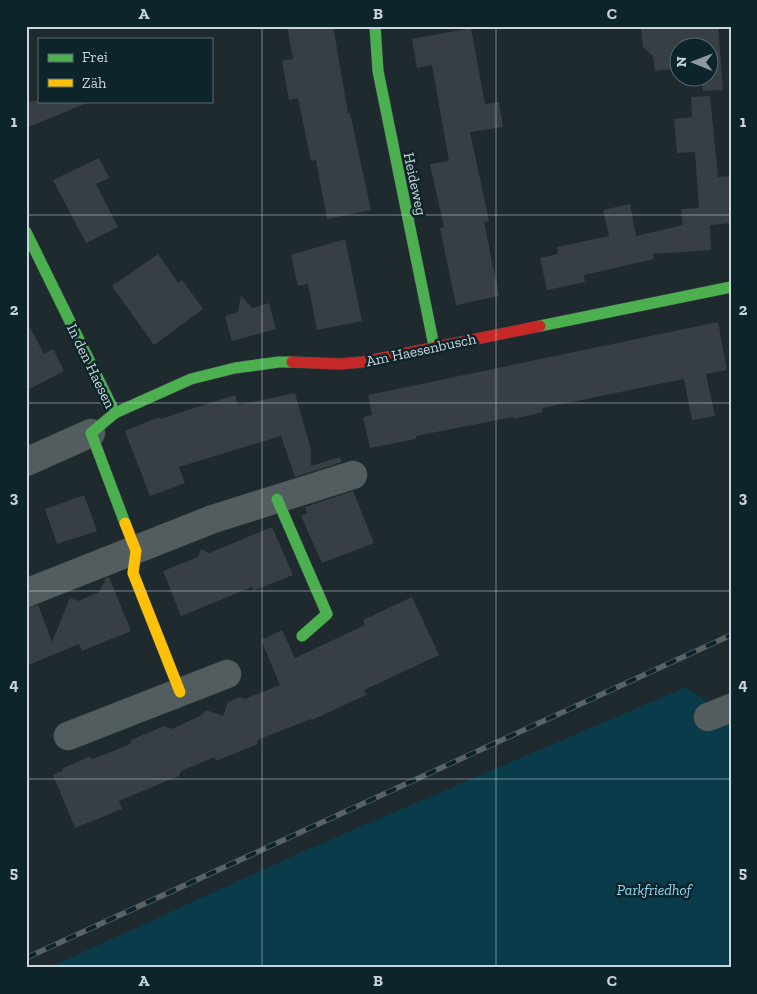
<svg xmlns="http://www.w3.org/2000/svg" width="757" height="994" font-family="'Zilla Slab',serif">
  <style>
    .green { fill: #0a3b4a }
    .building { fill: #373f44 }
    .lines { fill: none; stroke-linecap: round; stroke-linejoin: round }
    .street-casing { stroke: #3b4548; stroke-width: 29 }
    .fast-casing { stroke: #3b4548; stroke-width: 12 }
    .slow-casing { stroke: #3b4548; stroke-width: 12 }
    .jam-casing { stroke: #3b4548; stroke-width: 12 }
    .street { stroke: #535d5f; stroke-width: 28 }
    .fast { stroke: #4caf50; stroke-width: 11 }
    .slow { stroke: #ffc107; stroke-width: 11 }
    .jam { stroke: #c62828; stroke-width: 11 }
    .rail-casing { stroke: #596264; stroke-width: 5.5 }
    .rail { stroke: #0e242b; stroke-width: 4; stroke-dasharray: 11; stroke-linecap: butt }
    .grid { fill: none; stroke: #c8d5da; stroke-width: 1; stroke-opacity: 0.55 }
    .labels { text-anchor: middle; stroke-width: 5; stroke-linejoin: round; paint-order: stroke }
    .street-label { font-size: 15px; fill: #c8d5da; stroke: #0e242b }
    .park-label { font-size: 15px; font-style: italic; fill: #8edaf5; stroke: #0e242b }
    .neatline { fill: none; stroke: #c8d5da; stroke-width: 2 }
    .grid-label { font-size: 16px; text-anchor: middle; font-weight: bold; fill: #c8d5da }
  </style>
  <rect width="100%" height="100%" fill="#1e2a2e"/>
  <polygon class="green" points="686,687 731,719 731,968 48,968 306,850"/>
  <g class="building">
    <polygon points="287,26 333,26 348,113 350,113 371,210 327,219 316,160 311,161 298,98 289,100 282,61 293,59"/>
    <polygon points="662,26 718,26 723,90 703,91 701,78 710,78 710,48 680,48 680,68 655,71 653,56 643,47 641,28"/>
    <polygon points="471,28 485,104 499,102 503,127 470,132 489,221 484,222 499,296 456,305 440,228 444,227 430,164 449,161 432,65 417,68 412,39"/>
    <polygon points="710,96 718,177 731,176 731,223 710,225 711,250 653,254 654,259 584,275 585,282 547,290 540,258 558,254 557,247 609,236 603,210 630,204 636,236 683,225 681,209 699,208 695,152 677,153 674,119 692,117 691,97"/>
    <polygon points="26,101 89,101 89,102 26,128"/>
    <polygon points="99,158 109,178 96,184 118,227 86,243 53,180"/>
    <polygon points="345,239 362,321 317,330 308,284 298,286 291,255"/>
    <polygon points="158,254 178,283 182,280 203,309 154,345 112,286"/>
    <polygon points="241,296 252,308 269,303 276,329 232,341 225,316 238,312"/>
    <polygon points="26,320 44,354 53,349 64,371 26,391"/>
    <polygon points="718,322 727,370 706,374 715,416 692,420 684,379 542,408 543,412 514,419 513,417 416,436 416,439 370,448 363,417 372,415 368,395"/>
    <polygon points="295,393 311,450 311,466 340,457 342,462 295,477 281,436 179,467 185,483 150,496 125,431 159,417 160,419 235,395 238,405"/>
    <polygon points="353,491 374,543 322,563 301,516 307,513 305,507"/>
    <polygon points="84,495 97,531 57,544 45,509"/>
    <polygon points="272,527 293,575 253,591 252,587 181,616 163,571 198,557 201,549 209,553"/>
    <polygon points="109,577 131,631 82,651 79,644 26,666 26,608 38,605 52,642 70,598 78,601 99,592 106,578"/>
    <polygon points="412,597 439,655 364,690 366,695 312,720 311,719 257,740 258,744 216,761 215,757 181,771 179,776 119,801 122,809 75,828 53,775 62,771 63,768 89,757 93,759 123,747 130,744 131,740 164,726 172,729 202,715 206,710 223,716 228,702 240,697 245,699 280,685 261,640 282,630 295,658 365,625 363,620"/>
  </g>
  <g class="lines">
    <g class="street-casing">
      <g id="street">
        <polyline points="26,462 91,433"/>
        <polyline points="26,593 213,519 353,475"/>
        <polyline points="708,717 731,708"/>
        <polyline points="68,736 227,674"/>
      </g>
    </g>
    <g class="fast-casing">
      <g id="fast">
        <polyline points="375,26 378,71 434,346"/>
        <polyline points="26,232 115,413"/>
        <polyline points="540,326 731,287"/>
        <polyline points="277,499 327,614 302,636"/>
        <polyline points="125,523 91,433 115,413 191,379 235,368 279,362 292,362"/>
      </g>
    </g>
    <g class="slow-casing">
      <polyline id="slow" points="125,523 136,551 133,573 180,692"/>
    </g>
    <g class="jam-casing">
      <polyline id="jam" points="292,362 339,364 363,362 540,326"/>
    </g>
    <use href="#street" class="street"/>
    <use href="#fast" class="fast"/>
    <use href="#slow" class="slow"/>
    <use href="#jam" class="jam"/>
    <g class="rail-casing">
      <polyline id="rail" points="26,958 731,635"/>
    </g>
    <use href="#rail" class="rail"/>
  </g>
  <path class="grid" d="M262 26V968M496 26V968M26 215H731M26 403H731M26 591H731M26 779H731"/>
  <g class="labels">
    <g class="street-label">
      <text transform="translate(415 184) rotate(78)" y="5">Heideweg</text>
      <text transform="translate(421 350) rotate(-12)" y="5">Am Haesenbusch</text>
      <text transform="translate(91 366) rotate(64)" y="5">In den Haesen</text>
    </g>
    <g class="park-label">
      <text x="654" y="895">Parkfriedhof</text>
    </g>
  </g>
  <rect width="757" height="994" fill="none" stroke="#0e242b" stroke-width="55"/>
  <rect x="38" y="38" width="175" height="65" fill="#0e242b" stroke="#586b71"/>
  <rect x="48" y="54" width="25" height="8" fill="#4caf50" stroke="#586b71"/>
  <text x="82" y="62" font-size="15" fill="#c8d5da">Frei</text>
  <rect x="48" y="79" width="25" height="8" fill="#ffc107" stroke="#586b71"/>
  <text x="82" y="88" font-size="15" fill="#c8d5da">Zäh</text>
  <g transform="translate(694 62) rotate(271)"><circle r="24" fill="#0e242b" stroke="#586b71"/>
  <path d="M0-4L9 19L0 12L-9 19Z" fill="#8c999e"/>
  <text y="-8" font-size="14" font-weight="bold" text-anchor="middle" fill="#c8d5da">N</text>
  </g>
  <rect x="28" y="28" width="702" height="938" class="neatline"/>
  <g class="grid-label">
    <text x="144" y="19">A</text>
    <text x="378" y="19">B</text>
    <text x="612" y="19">C</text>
    <text x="14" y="127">1</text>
    <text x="743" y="127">1</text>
    <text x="14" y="315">2</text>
    <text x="743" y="315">2</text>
    <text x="14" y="503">3</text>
    <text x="743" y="503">3</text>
    <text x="14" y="690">4</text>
    <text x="743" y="690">4</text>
    <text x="14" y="878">5</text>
    <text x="743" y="878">5</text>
    <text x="144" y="986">A</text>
    <text x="378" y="986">B</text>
    <text x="612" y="986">C</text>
  </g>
</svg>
